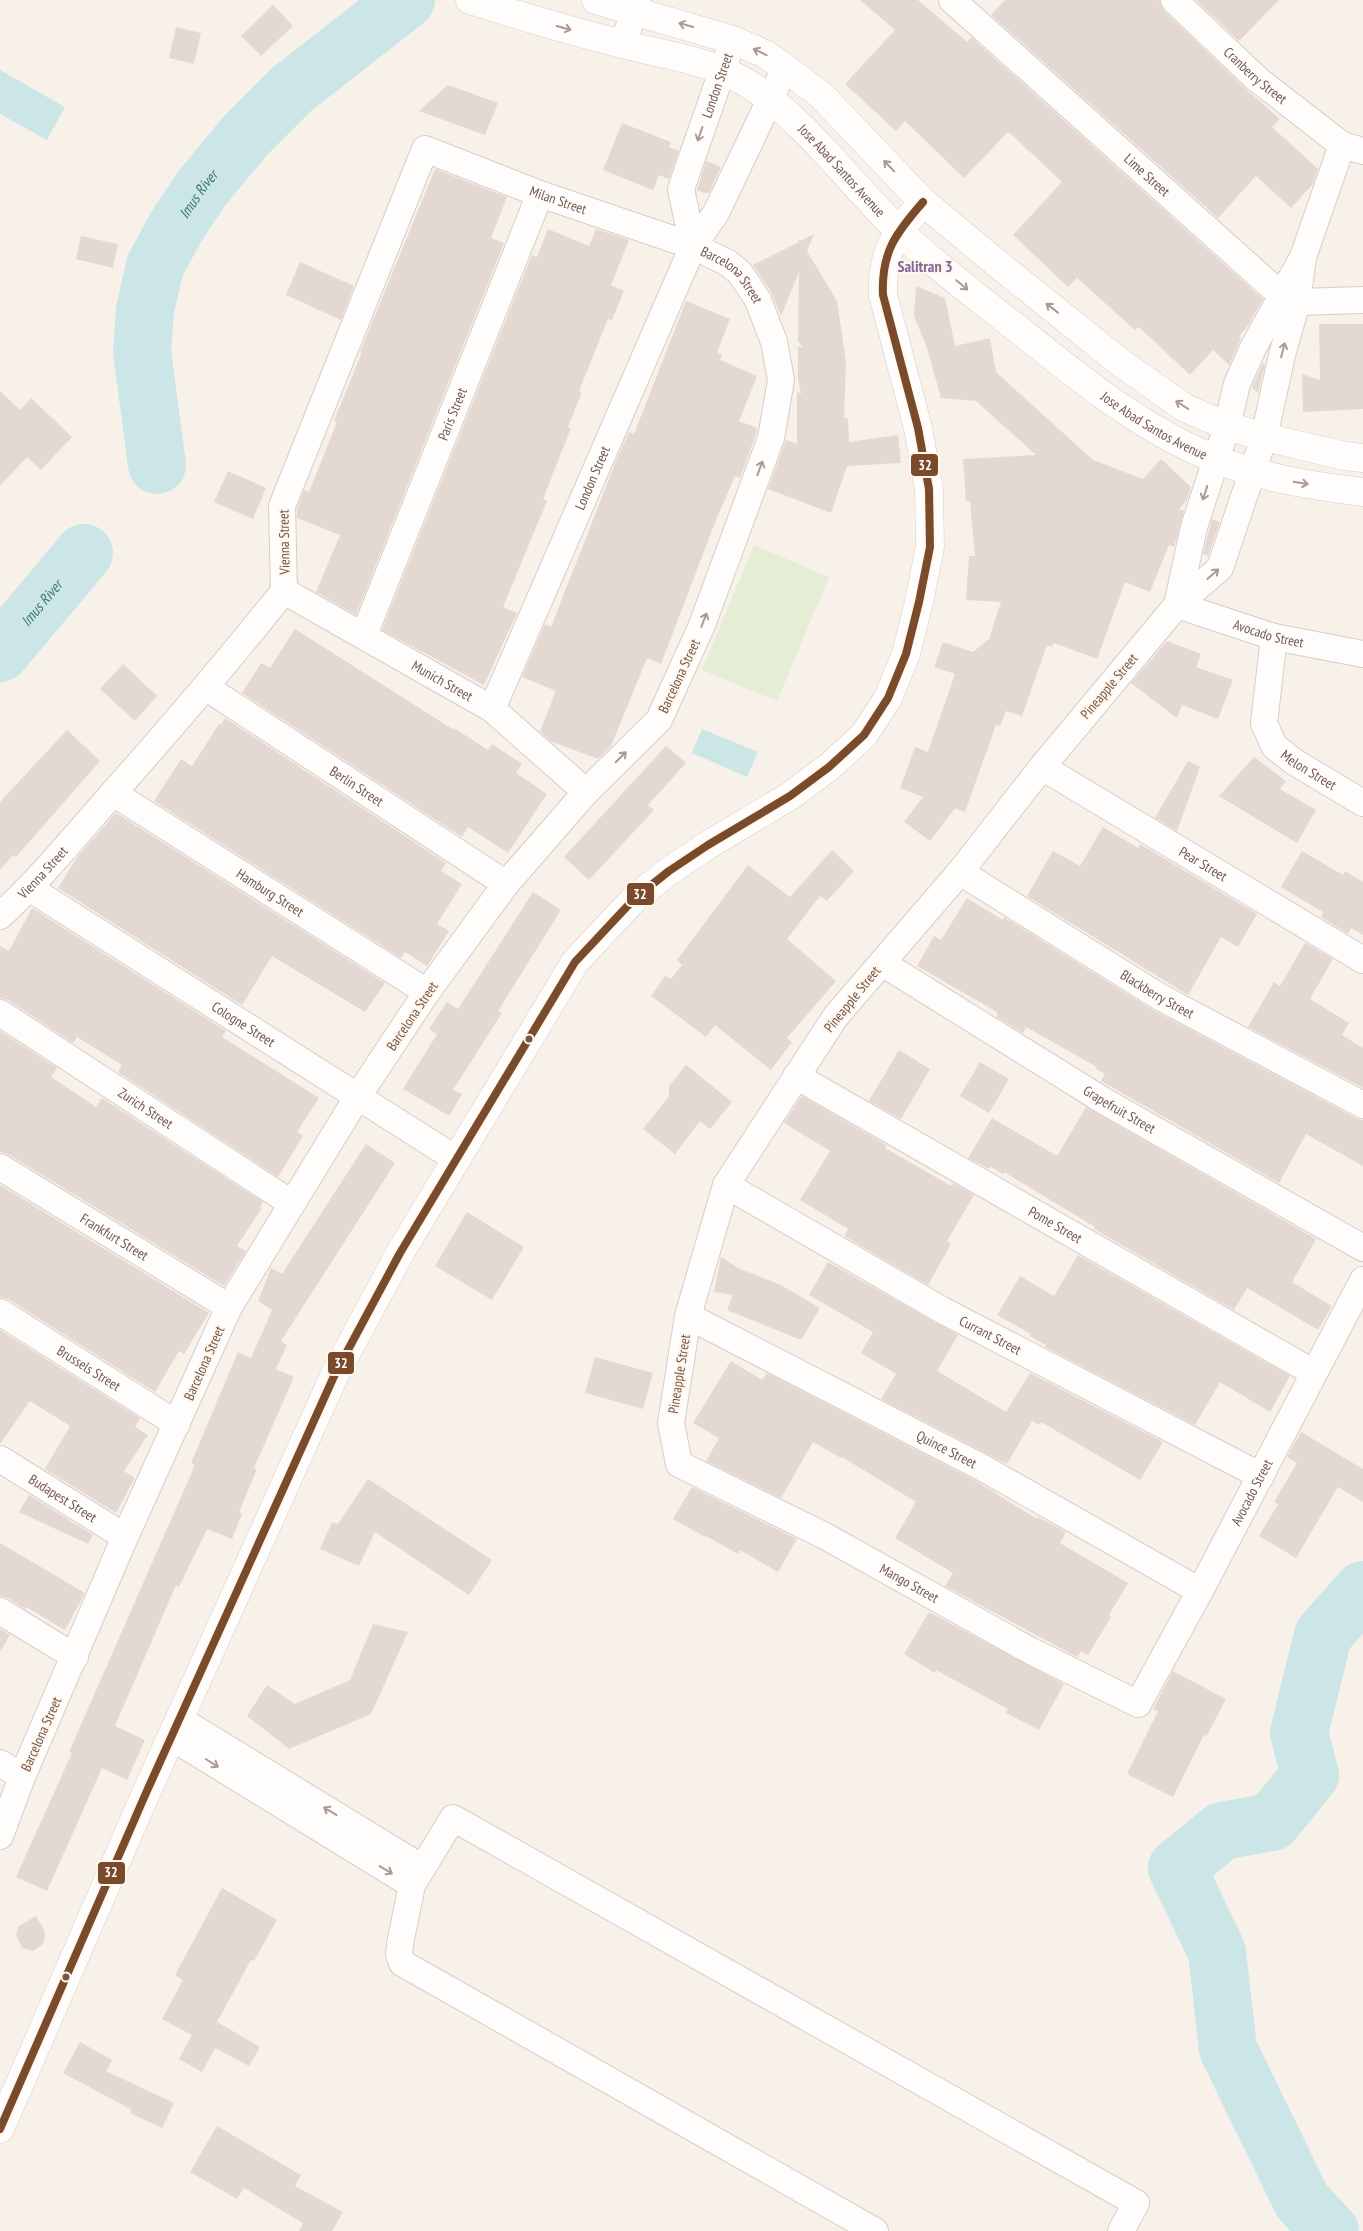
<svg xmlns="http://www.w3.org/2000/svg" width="1363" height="2231" font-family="'PT Sans Narrow',sans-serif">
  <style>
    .green { fill: #e5edd5 }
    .water { fill: #cce6e7 }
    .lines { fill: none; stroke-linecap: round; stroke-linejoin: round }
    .river { stroke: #cce6e7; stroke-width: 58 }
    .building { fill: #e4d9d2 }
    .street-casing { stroke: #d6cdc7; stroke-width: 28 }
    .secondary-casing { stroke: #d6cdc7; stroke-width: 29 }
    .street { stroke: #fefdfc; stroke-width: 26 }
    .secondary { stroke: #fefdfc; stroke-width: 28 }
    .bus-1-casing { stroke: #fff6ec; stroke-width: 11 }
    .bus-1 { stroke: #7a4b2a; stroke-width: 8 }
    .oneway { stroke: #ac9991 }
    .bus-dot { fill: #75574a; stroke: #fff6ec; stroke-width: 2 }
    .labels { text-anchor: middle; stroke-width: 4; stroke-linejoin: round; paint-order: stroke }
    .street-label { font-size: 14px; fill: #75574a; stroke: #fff6ec }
    .water-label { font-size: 15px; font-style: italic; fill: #3e757b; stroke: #fff6ec }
    .quarter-label { font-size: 16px; font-weight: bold; fill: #846699; stroke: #fff6ec }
    .line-badge { stroke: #fff6ec; stroke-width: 2 }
    .badge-label { font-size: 14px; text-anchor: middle; font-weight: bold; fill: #fff }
  </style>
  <rect width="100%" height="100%" fill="#f7f1ea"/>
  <polygon class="green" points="754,545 829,577 777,701 702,670"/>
  <g class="water">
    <polygon points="0,70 65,107 47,140 0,114"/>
    <polygon points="702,729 758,752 747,777 692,753"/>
  </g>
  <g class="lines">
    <g class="river">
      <path id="s1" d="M157 465 142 352 145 310 155 266 176 227 202 188 246 135 291 90 406 0"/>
      <path id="s2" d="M0 653 84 553"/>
      <polyline points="1330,2231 1302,2201 1228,2049 1217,1952 1177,1868 1222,1831 1272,1822 1310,1775 1299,1733 1323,1635 1363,1590"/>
    </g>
  </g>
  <g class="building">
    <polygon points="860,0 918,0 967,42 971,37 1263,299 1247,327 1239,336 1241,338 1229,365 1213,350 1190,375 1139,327 1135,330 1077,278 1068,287 1013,235 1062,182 1011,134 1008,132 964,178 905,121 896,131 845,84 895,30"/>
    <polygon points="1005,0 1159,0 1164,11 1247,90 1280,119 1272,127 1318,169 1313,184 1291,208 1256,176 1218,218 991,15"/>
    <polygon points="1196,0 1279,0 1239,41"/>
    <polygon points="273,5 293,26 261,56 241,36"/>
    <polygon points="176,27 201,33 194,64 169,58"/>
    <polygon points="448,85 498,103 485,135 419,111"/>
    <polygon points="622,123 671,142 669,147 679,151 669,179 659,175 653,190 603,170"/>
    <polygon points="706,161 721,167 709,193 704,193 697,190"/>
    <polygon points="435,169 507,197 491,238 504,243 356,615 316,592 340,535 297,518 297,509 304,490 309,492 337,422 334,421 362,352 360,352"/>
    <polygon points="548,229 589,246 596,229 629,240 611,285 624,291 612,320 608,319 579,391 582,392 568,427 571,428 543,499 547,501 503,607 517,613 484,685 382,630 532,255 537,257"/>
    <polygon points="814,234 807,251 837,301 846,362 844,418 848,418 849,442 898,435 901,463 847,466 831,513 768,489 786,440 797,444 797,392 801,394 798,379 798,346 803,348 798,341 799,272 781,316 771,292 753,265 799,242 799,238 801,241"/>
    <polygon points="81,236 118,244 113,268 76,259"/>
    <polygon points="300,262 354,286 341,320 286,295"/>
    <polygon points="916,286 945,298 955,346 990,338 996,372 1093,460 1143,479 1161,459 1191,487 1187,500 1179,509 1184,511 1174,547 1169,545 1150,592 1125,582 1097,659 1054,643 1052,647 1047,645 1022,716 1006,711 1000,726 996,725 965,812 955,808 930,841 904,822 923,797 900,788 915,747 928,752 955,674 934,667 943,642 973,652 989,639 1001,602 966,600 969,556 975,556 970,501 966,501 963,459 1036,455 976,401 941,398 927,348 914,316"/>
    <polygon points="686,301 730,319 717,352 722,355 720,360 757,376 739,421 757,428 756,434 740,478 735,476 716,520 661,664 647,658 611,746 598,759 550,741 540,731 556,691 522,677 545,624 551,627 618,456 629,432 634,434"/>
    <polygon points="1319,324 1363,324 1363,409 1303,412 1302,374 1320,380"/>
    <polygon points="1263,363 1265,364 1258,393 1252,387"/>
    <polygon points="0,391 20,410 31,398 72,437 41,470 27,457 0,486"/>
    <polygon points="228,471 266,488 253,519 214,502"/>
    <polygon points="1212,519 1220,522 1208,556 1203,554"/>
    <polygon points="295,629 454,730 454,728 488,750 492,744 522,764 516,773 547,794 508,853 468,827 462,837 242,693 261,663 270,668"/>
    <polygon points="1167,641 1201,654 1196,667 1233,680 1218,719 1182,705 1177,718 1131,683"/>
    <polygon points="123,664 157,696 135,721 100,689"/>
    <polygon points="225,718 446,863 441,871 462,884 437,924 449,931 427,966 405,952 401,958 154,801 181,759 192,766 219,724 221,725"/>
    <polygon points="67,730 100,761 16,857 13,855 0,870 0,802"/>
    <polygon points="666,746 686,763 648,805 654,810 589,880 564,857"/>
    <polygon points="1254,757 1286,781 1280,789 1316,810 1297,843 1219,796"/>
    <polygon points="1188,761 1200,767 1177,831 1155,818"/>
    <polygon points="116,813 385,983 365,1012 272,956 242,1005 58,888 78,856"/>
    <polygon points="1103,827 1138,848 1140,844 1257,914 1238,947 1221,937 1188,995 1027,896 1053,851 1080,866"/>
    <polygon points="832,850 854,871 827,901 820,896 787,939 836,981 787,1038 792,1042 771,1070 715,1025 706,1037 651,996 665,976 671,979 682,965 677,960 748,865 790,897"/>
    <polygon points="1302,851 1343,875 1345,871 1363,882 1363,935 1351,928 1348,934 1321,917 1323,912 1281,887"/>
    <polygon points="533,892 561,910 498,1011 502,1013 453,1090 462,1094 449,1116 403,1089 437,1034 429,1029 447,1002 458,1009"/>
    <polygon points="967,898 1003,920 1004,917 1153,1010 1356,1118 1363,1120 1363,1166 1306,1134 1279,1183 1101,1081 1105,1074 1096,1069 1097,1067 1026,1027 1023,1033 997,1017 997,1012 917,966 934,936 941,940"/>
    <polygon points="32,908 226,1031 222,1037 319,1098 297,1132 303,1136 278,1177 118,1072 122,1065 77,1037 73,1043 8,1000 0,998 0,946 9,951"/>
    <polygon points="1305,943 1333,959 1310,999 1349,1023 1342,1035 1363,1048 1363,1088 1248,1027 1274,982 1280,986"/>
    <polygon points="0,1031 57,1068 51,1077 96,1107 102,1098 263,1202 260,1207 262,1208 237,1246 246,1251 224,1286 8,1154 0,1152"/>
    <polygon points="899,1050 930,1069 901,1119 869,1101"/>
    <polygon points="980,1062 1009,1079 989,1113 960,1096"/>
    <polygon points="686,1065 732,1102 710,1129 700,1121 675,1154 643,1129 669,1096 669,1086"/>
    <polygon points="802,1096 886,1145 885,1148 951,1186 953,1183 974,1195 947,1241 951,1244 928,1285 844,1236 848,1229 800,1200 830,1151 784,1123"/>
    <polygon points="1086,1107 1316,1239 1292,1282 1332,1306 1318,1330 1247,1288 1234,1310 1094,1229 1095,1227 1004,1172 1003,1174 991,1167 989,1169 968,1158 992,1118 1057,1156"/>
    <polygon points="366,1144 395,1163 281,1341 287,1345 276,1369 294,1377 254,1468 257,1469 239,1512 242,1514 232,1539 207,1529 179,1587 176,1585 115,1726 145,1740 127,1780 102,1768 47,1891 16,1877 72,1753 69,1752 195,1465 191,1463 238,1352 251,1358 272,1310 258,1301 271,1268 282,1274"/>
    <polygon points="0,1185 209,1313 184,1354 179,1351 155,1392 8,1299 0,1297"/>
    <polygon points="467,1212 524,1247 492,1300 435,1266"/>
    <polygon points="1078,1255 1290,1376 1270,1412 1220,1382 1195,1425 1045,1347 1046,1345 1030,1336 1031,1334 997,1315 1020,1276 1054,1296"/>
    <polygon points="721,1257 738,1268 781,1285 820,1308 801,1340 727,1310 733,1295 714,1292"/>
    <polygon points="828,1262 958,1335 937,1371 1006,1412 1030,1373 1163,1442 1140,1480 1041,1422 1039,1425 1032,1421 1007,1464 881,1399 896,1374 861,1353 873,1332 809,1295"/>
    <polygon points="0,1330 140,1418 135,1427 148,1435 124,1471 135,1478 116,1513 45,1469 70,1426 30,1401 0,1444"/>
    <polygon points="595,1357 653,1373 643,1409 585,1393"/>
    <polygon points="731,1361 762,1380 767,1373 976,1481 1037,1519 1038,1517 1066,1532 1060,1543 1128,1583 1109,1615 1111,1617 1088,1655 1081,1651 1077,1657 945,1586 953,1573 895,1538 916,1502 842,1457 841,1458 813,1442 781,1498 706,1461 719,1438 693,1423"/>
    <polygon points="1301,1432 1363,1469 1363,1502 1338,1487 1296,1558 1259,1536 1278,1504 1274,1502 1297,1463 1287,1457"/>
    <polygon points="368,1479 492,1560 469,1595 375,1532 359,1566 320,1549 332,1522 338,1524"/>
    <polygon points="692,1487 797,1539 778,1572 740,1550 738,1554 706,1536 705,1537 673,1519"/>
    <polygon points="29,1495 93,1535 88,1544 19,1512"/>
    <polygon points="0,1543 85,1593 65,1630 26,1607 25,1609 8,1598 0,1596"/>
    <polygon points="929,1612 1064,1684 1039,1730 1006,1713 1008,1709 936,1670 935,1673 904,1654"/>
    <polygon points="373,1624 408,1632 371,1714 289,1749 247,1716 267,1685 295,1704 350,1680"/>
    <polygon points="0,1629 10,1635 0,1652"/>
    <polygon points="1173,1671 1226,1699 1206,1737 1204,1735 1173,1797 1127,1774 1158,1711 1153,1709"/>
    <polygon points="222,1888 277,1920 254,1961 251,1960 217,2022 260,2047 249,2066 215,2048 202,2072 179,2059 192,2035 162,2019 183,1980 175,1975"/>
    <polygon points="36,1916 44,1930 45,1935 43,1944 33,1951 22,1948 16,1935 19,1926"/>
    <polygon points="80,2042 112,2060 106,2071 174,2103 162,2128 130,2113 132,2110 63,2073"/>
    <polygon points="217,2126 301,2175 295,2186 343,2212 332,2231 299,2231 303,2223 244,2188 237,2199 190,2172"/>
  </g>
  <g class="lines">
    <g class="street-casing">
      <g id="street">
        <path id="s3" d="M952 0 1282 296 1297 302 1363 300"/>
        <path id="s4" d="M1174 0 1257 79 1342 145 1363 151"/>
        <polyline points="623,44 638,0"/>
        <path id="s5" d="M693 246 681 189 733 40"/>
        <path id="s6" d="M1303 257 1297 302 1282 355 1264 437 1220 568 1177 605 1042 767 960 872 836 1016 726 1185 688 1316 671 1423 679 1464 825 1536 1031 1651 1138 1704 1200 1591 1363 1280"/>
        <path id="s7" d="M284 591 492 709 586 792"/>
        <polyline points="1177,605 1194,527 1227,426 1237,384 1253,348 1303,257 1342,145"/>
        <path id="s8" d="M1177 605 1274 637 1363 654"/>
        <path id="s9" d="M364 635 540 194"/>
        <path id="s10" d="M1274 637 1264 723 1274 746 1293 761 1363 803"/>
        <path id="s11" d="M207 688 506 884"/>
        <path id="s12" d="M492 709 693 246 716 213 785 68"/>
        <path id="s13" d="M1042 767 1363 960"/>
        <path id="s14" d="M113 793 427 992"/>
        <path id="s15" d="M960 872 1160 997 1363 1105"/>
        <path id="s16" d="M29 888 456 1159"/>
        <path id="s17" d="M0 916C41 878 76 835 113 793 172 727 229 660 284 591L282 506 425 149 540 194 693 246 728 263 740 273 758 300 774 342 781 380 771 438 702 625 659 720 586 792 506 884 427 992 358 1096 229 1307 125 1537 22 1777 0 1836"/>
        <path id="s18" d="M882 963 1104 1101 1363 1248"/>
        <path id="s19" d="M0 1013 291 1203"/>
        <path id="s20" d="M796 1076 1314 1373"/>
        <path id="s21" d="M0 1167 229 1307"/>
        <path id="s22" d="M726 1185 942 1310 1261 1476"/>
        <path id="s23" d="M0 1312 177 1424"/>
        <path id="s24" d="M688 1316 983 1468 1200 1591"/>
        <path id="s25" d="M0 1459 125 1537"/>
        <polyline points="0,1611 75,1657"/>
        <polyline points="179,1719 421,1867"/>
        <polyline points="171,1737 412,1885"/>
        <polyline points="0,1763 22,1777"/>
        <polyline points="875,2231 402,1963 399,1955 400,1944 412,1885 453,1818 1136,2203 1121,2231"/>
      </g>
    </g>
    <g class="secondary-casing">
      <g id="secondary">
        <path id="s26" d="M470 0C520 16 571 31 622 44 664 55 709 60 747 83 804 119 849 182 897 229 933 264 975 295 1014 326 1077 376 1140 429 1215 459 1262 478 1313 486 1363 492"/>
        <polyline points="596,0 733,40 765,54 785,68 821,95 923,202 999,265 1121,363 1185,408 1227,426 1264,437 1345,456 1363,458"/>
        <path d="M0 2129 146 1793 335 1374 400 1253 575 962 635 898 669 871 708 845 790 796 829 767 864 735 888 698 906 654 919 602 930 547 929 489 918 428 883 295C881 252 896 233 923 202"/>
      </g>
    </g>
    <use href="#street" class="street"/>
    <use href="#secondary" class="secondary"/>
    <g class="bus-1-casing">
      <path id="bus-1" d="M0 2129 146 1793 335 1374 400 1253 575 962 635 898 669 871 708 845 790 796 829 767 864 735 888 698 906 654 919 602 930 547 929 489 918 428 883 295C881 252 896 233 923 202"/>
    </g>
    <use href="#bus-1" class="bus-1"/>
  </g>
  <defs><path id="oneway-shaft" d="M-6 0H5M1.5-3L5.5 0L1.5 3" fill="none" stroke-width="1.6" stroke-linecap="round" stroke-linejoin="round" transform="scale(1.25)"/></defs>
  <g class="oneway">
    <use href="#oneway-shaft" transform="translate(686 25) rotate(-164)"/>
    <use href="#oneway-shaft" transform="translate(564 28) rotate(16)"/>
    <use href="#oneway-shaft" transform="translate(760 52) rotate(-154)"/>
    <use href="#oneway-shaft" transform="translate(700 134) rotate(109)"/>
    <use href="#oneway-shaft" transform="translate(889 166) rotate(-134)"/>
    <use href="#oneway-shaft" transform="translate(962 285) rotate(40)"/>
    <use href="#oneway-shaft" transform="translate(1052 308) rotate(-142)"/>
    <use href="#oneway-shaft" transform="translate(1283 350) rotate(-75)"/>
    <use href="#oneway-shaft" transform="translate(1182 405) rotate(-148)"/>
    <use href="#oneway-shaft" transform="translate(760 468) rotate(-70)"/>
    <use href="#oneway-shaft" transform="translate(1301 483) rotate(9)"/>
    <use href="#oneway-shaft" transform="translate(1205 493) rotate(108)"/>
    <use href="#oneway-shaft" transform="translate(1213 574) rotate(-41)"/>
    <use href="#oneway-shaft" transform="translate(704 620) rotate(-69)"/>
    <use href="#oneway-shaft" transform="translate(621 757) rotate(-45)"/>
    <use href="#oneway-shaft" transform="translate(212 1763) rotate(32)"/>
    <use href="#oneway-shaft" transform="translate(330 1811) rotate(-149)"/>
    <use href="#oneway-shaft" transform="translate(386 1870) rotate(31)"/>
  </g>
  <g class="bus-dot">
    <circle cx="529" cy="1039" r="4.5"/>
    <circle cx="66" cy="1977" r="4.5"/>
  </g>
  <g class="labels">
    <g class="street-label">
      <text dy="5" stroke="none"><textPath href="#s4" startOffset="111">Cranberry Street</textPath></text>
      <text dy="5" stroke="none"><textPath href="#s5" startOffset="168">London Street</textPath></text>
      <text dy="5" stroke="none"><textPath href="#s26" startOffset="419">Jose Abad Santos Avenue</textPath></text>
      <text dy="5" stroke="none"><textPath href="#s3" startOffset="262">Lime Street</textPath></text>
      <text dy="5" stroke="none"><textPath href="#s17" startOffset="1044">Milan Street</textPath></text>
      <text dy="5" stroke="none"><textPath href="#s17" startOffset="1236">Barcelona Street</textPath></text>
      <text dy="5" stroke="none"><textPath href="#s9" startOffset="238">Paris Street</textPath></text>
      <text dy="5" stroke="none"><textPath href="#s26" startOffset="824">Jose Abad Santos Avenue</textPath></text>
      <text dy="5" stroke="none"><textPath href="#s12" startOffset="252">London Street</textPath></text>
      <text transform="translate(284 542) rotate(-91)" y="5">Vienna Street</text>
      <text dy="5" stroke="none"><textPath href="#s8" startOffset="96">Avocado Street</textPath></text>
      <text transform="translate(679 676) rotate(-65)" y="5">Barcelona Street</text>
      <text dy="5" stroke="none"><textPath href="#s7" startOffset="182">Munich Street</textPath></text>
      <text transform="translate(1109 686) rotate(-50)" y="5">Pineapple Street</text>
      <text dy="5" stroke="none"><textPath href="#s10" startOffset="154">Melon Street</textPath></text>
      <text dy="5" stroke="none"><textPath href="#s11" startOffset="179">Berlin Street</textPath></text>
      <text dy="5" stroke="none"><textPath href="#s13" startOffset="188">Pear Street</textPath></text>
      <text dy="5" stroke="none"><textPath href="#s17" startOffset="61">Vienna Street</textPath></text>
      <text dy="5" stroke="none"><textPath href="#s14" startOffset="186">Hamburg Street</textPath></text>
      <text dy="5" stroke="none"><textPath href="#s15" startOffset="232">Blackberry Street</textPath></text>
      <text transform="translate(852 999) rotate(-51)" y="5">Pineapple Street</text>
      <text transform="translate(412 1016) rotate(-56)" y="5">Barcelona Street</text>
      <text dy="5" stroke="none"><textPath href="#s16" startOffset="254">Cologne Street</textPath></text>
      <text dy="5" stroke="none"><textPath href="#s19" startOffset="174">Zurich Street</textPath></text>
      <text dy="5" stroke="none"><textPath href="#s18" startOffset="279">Grapefruit Street</textPath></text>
      <text dy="5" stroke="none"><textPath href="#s20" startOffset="299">Pome Street</textPath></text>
      <text dy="5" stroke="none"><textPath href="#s21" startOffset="134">Frankfurt Street</textPath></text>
      <text dy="5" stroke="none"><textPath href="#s22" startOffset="304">Currant Street</textPath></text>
      <text transform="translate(204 1363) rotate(-66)" y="5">Barcelona Street</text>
      <text dy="5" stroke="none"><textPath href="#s23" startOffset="105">Brussels Street</textPath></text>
      <text transform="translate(679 1374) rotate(-81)" y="5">Pineapple Street</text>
      <text dy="5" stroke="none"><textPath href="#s24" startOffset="291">Quince Street</textPath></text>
      <text dy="5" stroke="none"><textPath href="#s6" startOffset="2160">Avocado Street</textPath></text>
      <text dy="5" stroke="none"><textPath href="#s25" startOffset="74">Budapest Street</textPath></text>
      <text dy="5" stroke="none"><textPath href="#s6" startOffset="1661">Mango Street</textPath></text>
      <text transform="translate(41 1734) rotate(-66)" y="5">Barcelona Street</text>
    </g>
    <g class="water-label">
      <text dy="5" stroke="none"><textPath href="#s1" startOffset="285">Imus River</textPath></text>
      <text dy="5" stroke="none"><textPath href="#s2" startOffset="65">Imus River</textPath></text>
    </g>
    <g class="quarter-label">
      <text x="925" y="272">Salitran 3</text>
    </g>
  </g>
  <g class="line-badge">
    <rect x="910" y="453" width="29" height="24" rx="5" fill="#7a4b2a"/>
    <rect x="626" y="882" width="29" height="24" rx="5" fill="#7a4b2a"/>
    <rect x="327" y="1351" width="28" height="24" rx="5" fill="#7a4b2a"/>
    <rect x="97" y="1861" width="29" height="24" rx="5" fill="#7a4b2a"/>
  </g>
  <g class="badge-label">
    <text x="925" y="470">32</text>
    <text x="640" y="899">32</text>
    <text x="341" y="1368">32</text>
    <text x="111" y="1877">32</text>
  </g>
</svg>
